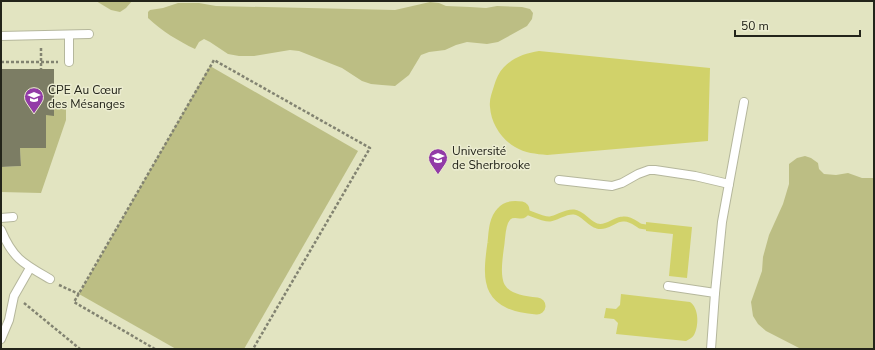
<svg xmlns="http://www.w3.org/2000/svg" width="875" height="350" font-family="'Nunito Sans',sans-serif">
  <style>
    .built { fill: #e2e4c1 }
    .green { fill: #bcbe84 }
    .water { fill: #d1d26a }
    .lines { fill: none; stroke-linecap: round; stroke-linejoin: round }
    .stream { stroke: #d1d26a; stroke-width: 5 }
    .canal { stroke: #d1d26a; stroke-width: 17 }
    .building { fill: #7c7d64 }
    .lane-casing { stroke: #b5b79c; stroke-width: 10 }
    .path { stroke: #828371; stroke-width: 2.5; stroke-dasharray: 3 2; stroke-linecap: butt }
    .lane { stroke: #fff; stroke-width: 8 }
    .labels { text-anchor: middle; stroke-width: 3; stroke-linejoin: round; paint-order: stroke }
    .poi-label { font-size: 12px; fill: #23241a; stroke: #ecedd1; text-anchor: start }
  </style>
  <rect width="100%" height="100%" fill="#ecedd1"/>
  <rect class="built" x="1" y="1" width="873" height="348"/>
  <g class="green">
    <polygon points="96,1 132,1 126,8 120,12 111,10"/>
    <path d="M430 2 439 3 446 6 470 7 486 8 497 6 522 7 530 9 533 13 532 19 527 26 498 42 487 44 467 42 456 45 445 50 429 52 421 55 409 75 395 86 382 85 371 84 362 81 342 68 299 51 290 50 254 56H239L228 54 210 42 204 39 199 42 195 49C178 41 162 31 148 18V12L150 10 163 8 178 3H199L216 6 395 10Z"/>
    <polygon points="210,66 358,151 244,349 176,349 79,294"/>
    <polygon points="54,107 66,107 66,120 41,193 1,192 1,167 21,166 20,148 46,115 54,115"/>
    <polygon points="805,156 811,158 818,163 819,169 824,174 836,175 848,173 862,178 873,178 874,177 874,349 801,349 766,331 758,324 753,316 751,302 762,271 763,257 769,235 783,204 789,184 789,164 797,158"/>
  </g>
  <g class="water">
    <path d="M539 51 710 68 708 141 547 155C536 154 525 153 515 147 501 139 491 123 490 107 489 100 492 92 494 86 496 79 499 72 504 67 514 57 526 53 539 51Z"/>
    <polygon points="646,222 692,227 687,278 669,276 673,234 646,231"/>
    <path d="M621 294 690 302C699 308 699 326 694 335 692 338 689 339 686 341L616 334 618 323 614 319 604 318 606 308 616 309 620 305Z"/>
  </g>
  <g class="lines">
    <path class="stream" d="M521 210C528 212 544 220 550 219 558 218 565 211 574 212 583 213 588 223 597 226 607 229 614 219 623 219 630 218 635 223 640 226 644 227 648 227 652 228"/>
    <path class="canal" d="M521 210C515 209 508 209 504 214 497 221 497 234 496 243 490 284 491 302 537 306"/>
  </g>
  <polygon class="building" points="1,69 54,69 54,116 46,115 46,148 20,148 21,166 1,167"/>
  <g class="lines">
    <g class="lane-casing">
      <g id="lane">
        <polyline points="1,36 89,34"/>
        <polyline points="69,62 69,35"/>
        <polyline points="559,180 612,186 622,183 638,174 649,170 655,170 695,176 729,184"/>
        <polyline points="1,218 13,217"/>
        <path d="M1 230C13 259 24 264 50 279"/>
        <polyline points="668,286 715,293 711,349"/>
        <polyline points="715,293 722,222 744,102"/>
        <polyline points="1,339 9,320 14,296 30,268"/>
      </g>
    </g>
    <g class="path">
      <polyline points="41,48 41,69"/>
      <polyline points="1,62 58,62"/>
      <polyline points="59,285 79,294"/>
      <polyline points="24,303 80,349"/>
      <polyline points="155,349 74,302 214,60 370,148 253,349"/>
    </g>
    <use href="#lane" class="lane"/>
  </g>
  <defs>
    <g id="school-pin" transform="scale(1)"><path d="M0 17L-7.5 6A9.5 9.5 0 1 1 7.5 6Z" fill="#923ba7" stroke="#ecedd1"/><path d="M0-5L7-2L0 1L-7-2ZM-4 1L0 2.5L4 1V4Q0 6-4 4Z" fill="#fff"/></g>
    <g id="university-pin" transform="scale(1)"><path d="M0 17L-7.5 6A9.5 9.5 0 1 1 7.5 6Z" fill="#923ba7" stroke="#ecedd1"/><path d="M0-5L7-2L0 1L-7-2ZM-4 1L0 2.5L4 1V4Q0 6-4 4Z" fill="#fff"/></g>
  </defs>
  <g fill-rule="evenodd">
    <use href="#school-pin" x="34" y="97"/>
    <use href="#university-pin" x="438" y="158"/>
  </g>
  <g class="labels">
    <g class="poi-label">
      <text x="48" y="94">CPE Au Cœur<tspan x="48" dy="14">des Mésanges</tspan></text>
      <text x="452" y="155">Université<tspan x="452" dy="14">de Sherbrooke</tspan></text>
    </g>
  </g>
  <rect width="875" height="350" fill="none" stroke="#23241a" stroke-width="4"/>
  <path d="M735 30v6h125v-6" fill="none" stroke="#23241a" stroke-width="2"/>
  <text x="741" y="30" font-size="12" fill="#23241a" stroke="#ecedd1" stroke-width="3" paint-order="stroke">50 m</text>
</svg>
